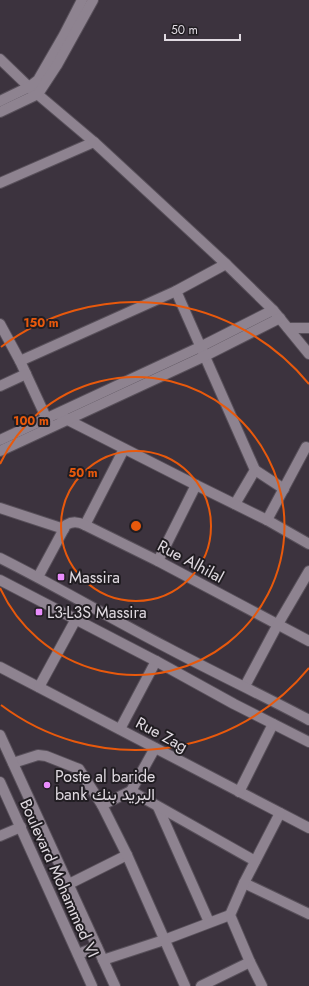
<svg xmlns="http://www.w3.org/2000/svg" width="309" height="986" font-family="Jost,Vazirmatn,sans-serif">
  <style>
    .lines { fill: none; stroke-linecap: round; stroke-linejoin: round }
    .street-casing { stroke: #58505a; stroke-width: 12 }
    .secondary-casing { stroke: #58505a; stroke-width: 12 }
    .street { stroke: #8e8390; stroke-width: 10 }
    .secondary { stroke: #8e8390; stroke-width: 10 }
    .ring { fill: none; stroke: #e8590c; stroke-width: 2 }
    .poi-dot { fill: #ea8dfd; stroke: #211d22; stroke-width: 1.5 }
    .labels { text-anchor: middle; stroke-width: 4; stroke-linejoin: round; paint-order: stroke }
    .street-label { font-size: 16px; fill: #e0dae1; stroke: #211d22 }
    .poi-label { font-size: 16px; fill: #e0dae1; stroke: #211d22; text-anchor: start }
    .centre { fill: #e8590c; stroke: #211d22; stroke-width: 2 }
    .ring-label { font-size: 12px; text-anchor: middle; font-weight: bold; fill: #e8590c; stroke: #211d22; stroke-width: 4; stroke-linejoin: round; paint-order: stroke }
  </style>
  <rect width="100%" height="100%" fill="#3c333e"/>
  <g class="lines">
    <g class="street-casing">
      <g id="street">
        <polyline points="0,183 94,142"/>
        <polyline points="176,291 255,470 235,504"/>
        <polyline points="0,324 20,361 50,426"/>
        <polyline points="288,328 309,328"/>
        <polyline points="20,361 176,291 226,264"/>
        <polyline points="0,386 26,374"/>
        <polyline points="62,417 196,485 267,520 309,544"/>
        <polyline points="255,470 284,489"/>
        <polyline points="0,508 64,529"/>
        <polyline points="267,520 306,447"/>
        <polyline points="85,525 124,449"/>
        <polyline points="158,561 196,485"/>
        <path d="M38 577 66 525C73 521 78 522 85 525L158 561 309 641"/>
        <polyline points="0,667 309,828"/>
        <polyline points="245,686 278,624 309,571"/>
        <polyline points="39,687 76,619"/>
        <polyline points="120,729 156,661"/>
        <polyline points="13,763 38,755 46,756 79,769 102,805"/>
        <polyline points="131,791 155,748"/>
        <polyline points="239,792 273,724"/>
        <polyline points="158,807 209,922"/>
        <polyline points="0,836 21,827"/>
        <polyline points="244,883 309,914"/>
        <polyline points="67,885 127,855"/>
        <polyline points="103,960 164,940 230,915"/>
        <polyline points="185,986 127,855 102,805 131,791 255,861"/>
        <polyline points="201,986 250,962"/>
        <polyline points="262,986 250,962 230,915 244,883 280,813"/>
      </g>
    </g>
    <g class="secondary-casing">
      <g id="secondary">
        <polyline points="0,59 29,87 94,142 226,264 273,310 309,354"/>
        <polyline points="0,101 29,87 38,80 64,35 82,0"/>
        <polyline points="0,112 38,94 57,65 93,0"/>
        <polyline points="0,440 200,347 273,310"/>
        <polyline points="0,451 205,356 280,318"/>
        <path d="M0 558C56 586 110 618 166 647 213 672 262 695 309 720"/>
        <polyline points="0,580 156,661 234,704 309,742"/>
        <polyline points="0,735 115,986"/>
        <polyline points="0,782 92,986"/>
        <polyline points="78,954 97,947"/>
      </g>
    </g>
    <use href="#street" class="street"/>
    <use href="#secondary" class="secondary"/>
  </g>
  <g class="ring">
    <circle cx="136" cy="526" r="75"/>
    <path d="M0 464A149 149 0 1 1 0 588"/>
    <path d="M309 668A224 224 0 0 1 1 705M1 347A224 224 0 0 1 309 384"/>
  </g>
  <g class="poi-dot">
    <rect x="57" y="573" width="8" height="8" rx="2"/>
    <rect x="35" y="608" width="8" height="8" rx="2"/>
    <circle cx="47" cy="785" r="4"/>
  </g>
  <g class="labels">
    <g class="street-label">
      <text transform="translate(191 561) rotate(28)" y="6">Rue Alhilal</text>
      <text transform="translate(162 734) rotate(28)" y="6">Rue Zag</text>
      <text transform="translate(60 878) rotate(66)" y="6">Boulevard Mohammed VI</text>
    </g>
    <g class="poi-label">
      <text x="69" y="583">Massira</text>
      <text x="47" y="618">L3-L3S Massira</text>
      <text x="55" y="782">Poste al baride<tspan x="55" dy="18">bank البريد بنك</tspan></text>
    </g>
  </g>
  <circle cx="136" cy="526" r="6" class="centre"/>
  <g class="ring-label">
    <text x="41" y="327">150 m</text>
    <text x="31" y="425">100 m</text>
    <text x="83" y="477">50 m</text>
  </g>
  <path d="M165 34v6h75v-6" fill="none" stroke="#e0dae1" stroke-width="2"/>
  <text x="171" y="34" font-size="12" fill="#e0dae1" stroke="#211d22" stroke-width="3" paint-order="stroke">50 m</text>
</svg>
